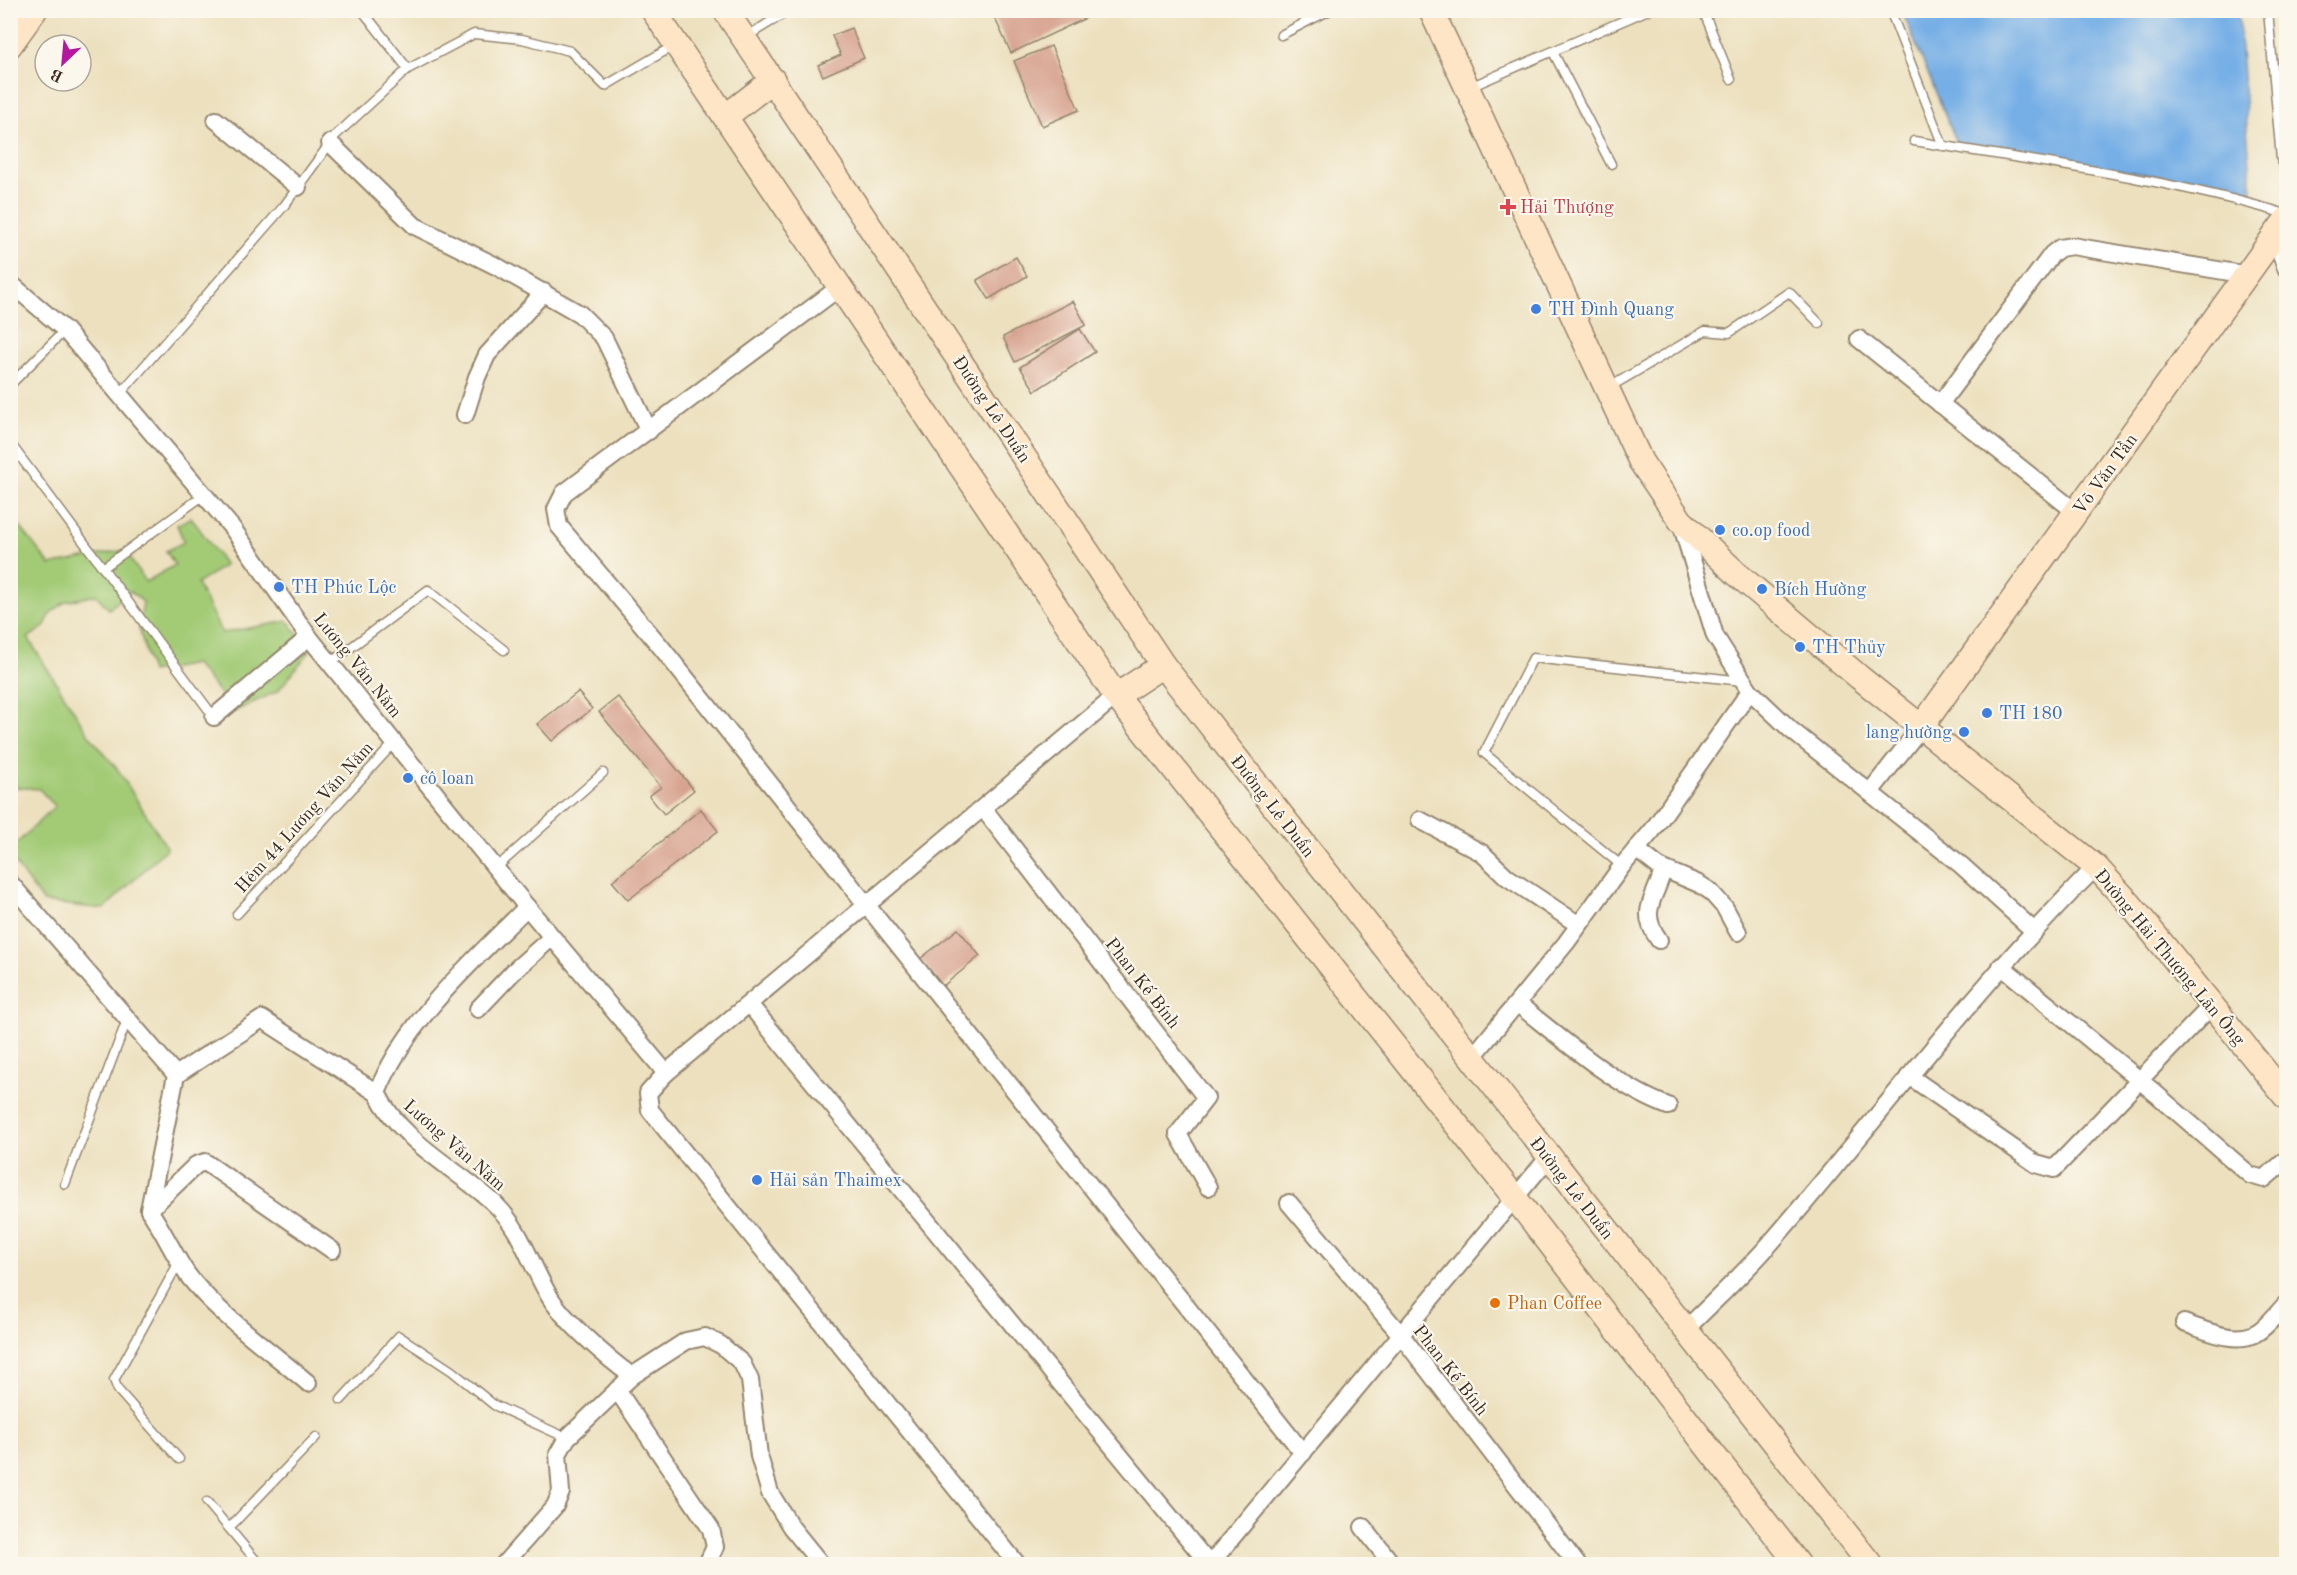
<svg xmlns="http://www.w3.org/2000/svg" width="2297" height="1575" font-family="'Old Standard TT',serif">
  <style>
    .green { fill: #a3cb76; stroke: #6f7a4a; stroke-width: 1.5 }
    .water { fill: #76afe6; stroke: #586c82; stroke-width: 1.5 }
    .building { fill: #d7a18e }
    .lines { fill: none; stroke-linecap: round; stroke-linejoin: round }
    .lane-casing { stroke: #94856e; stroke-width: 11 }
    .street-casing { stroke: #94856e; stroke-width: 20 }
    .secondary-casing { stroke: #94856e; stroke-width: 27 }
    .lane { stroke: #fff; stroke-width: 8 }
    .street { stroke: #fff; stroke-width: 16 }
    .secondary { stroke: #fee5c5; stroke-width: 24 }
    .health-dot { fill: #e0444e; stroke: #fbf7ec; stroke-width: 2 }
    .shop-dot { fill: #3f7fe0; stroke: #fbf7ec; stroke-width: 2 }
    .food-dot { fill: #e8710a; stroke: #fbf7ec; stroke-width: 2 }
    .labels { text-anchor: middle; stroke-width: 4.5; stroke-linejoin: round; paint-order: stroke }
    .health-label { font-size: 18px; fill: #be3a42; stroke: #fbf7ec; text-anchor: start }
    .shop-label { font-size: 18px; fill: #366cbe; stroke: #fbf7ec; text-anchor: start }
    .street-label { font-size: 18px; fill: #3b2a1e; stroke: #fbf7ec }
    .food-label { font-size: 18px; fill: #c56008; stroke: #fbf7ec; text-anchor: start }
  </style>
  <rect width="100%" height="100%" fill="#fbf7ec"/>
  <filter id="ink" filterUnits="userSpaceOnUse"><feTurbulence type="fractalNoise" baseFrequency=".0167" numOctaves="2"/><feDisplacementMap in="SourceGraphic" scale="12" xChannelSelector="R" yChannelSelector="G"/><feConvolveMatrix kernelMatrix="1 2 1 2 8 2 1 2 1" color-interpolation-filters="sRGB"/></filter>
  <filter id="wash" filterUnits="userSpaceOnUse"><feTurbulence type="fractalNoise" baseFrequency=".008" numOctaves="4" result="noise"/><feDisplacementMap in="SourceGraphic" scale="24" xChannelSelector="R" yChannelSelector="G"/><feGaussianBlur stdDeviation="1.35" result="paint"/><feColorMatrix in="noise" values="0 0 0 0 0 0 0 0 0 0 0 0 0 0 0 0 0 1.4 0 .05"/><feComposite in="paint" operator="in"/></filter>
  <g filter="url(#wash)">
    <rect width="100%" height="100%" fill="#ece0be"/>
    <polygon class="green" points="11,515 50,565 124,550 146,582 175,565 166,551 184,542 177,525 191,517 225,565 197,584 222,633 288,621 310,651 278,691 235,711 195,664 151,672 139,628 143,602 130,591 109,609 96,595 65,602 51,613 44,627 28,638 89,735 118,770 167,848 104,909 43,902 11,858 11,849 55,806 39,789 11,787"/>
    <polygon class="water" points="1902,11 2238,11 2252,192 1957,143"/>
    <g id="blocks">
      <g class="building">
        <polygon points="991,10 1103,10 1011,53"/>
        <polygon points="851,28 864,58 823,76 818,65 841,55 832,36"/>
        <polygon points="1051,46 1079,110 1042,126 1014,61"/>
        <polygon points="1016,257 1027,276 989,299 977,280"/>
        <polygon points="1073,301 1086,325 1015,362 1003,337"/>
        <polygon points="1080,329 1095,352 1035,391 1020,367"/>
        <polygon points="578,692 592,709 552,741 537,724"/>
        <polygon points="618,697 694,790 664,814 649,796 661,787 599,712"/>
        <polygon points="701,809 718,831 628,900 612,881"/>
        <polygon points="958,929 980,956 943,986 920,959"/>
      </g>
    </g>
  </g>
  <g filter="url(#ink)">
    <use href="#blocks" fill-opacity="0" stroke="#94856e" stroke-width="1.5"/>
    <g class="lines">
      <g class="lane-casing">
        <g id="lane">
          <polyline points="362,10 408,69"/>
          <polyline points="1703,10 1731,79"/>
          <polyline points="1890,10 1943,146"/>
          <polyline points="2268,10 2281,159 2286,170"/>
          <polyline points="1281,35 1330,10"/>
          <polyline points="744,38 790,10"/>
          <polyline points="1553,52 1611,164"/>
          <polyline points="1470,87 1648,10"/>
          <path d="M1914 141C2039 162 2165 178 2286 214"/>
          <polyline points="10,385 65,330"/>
          <polyline points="1608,388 1705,331 1729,333 1789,292 1819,323"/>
          <polyline points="119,395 284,206 336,135 408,69 474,34 522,39 570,51 605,86 675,45"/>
          <polyline points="10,443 214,717"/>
          <polyline points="103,568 204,495"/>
          <polyline points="330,663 428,590 504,650"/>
          <polyline points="1622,866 1484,753 1533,658 1743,681"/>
          <polyline points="497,867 603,773"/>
          <polyline points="237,914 395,742"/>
          <polyline points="65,1184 127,1020"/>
          <polyline points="341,1400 399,1336 452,1371 494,1405 567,1438"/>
          <polyline points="179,1459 118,1390 114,1380 179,1262"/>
          <polyline points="207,1502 259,1564"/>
          <polyline points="229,1528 316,1437"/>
        </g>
      </g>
      <g class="street-casing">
        <g id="street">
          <polyline points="216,120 298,187"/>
          <polyline points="330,143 415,226 498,267 580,314 604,338 649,431"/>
          <polyline points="2275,237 2286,268"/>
          <path d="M10 283 65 330 233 529 309 637 527 907C473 961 406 1020 377 1093 401 1142 456 1168 495 1204 521 1229 530 1263 548 1294 562 1319 608 1359 632 1376L686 1341 705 1337 721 1345 742 1363 750 1380 759 1456 770 1493 791 1527 821 1564"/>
          <polyline points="840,287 564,493 556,509 559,526 661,647 1303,1453"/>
          <polyline points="1859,339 2077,513"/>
          <polyline points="1940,404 2052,254 2060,248 2072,246 2248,275"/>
          <polyline points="465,415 477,377 487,355 544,292"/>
          <polyline points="1681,523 1715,636 1750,691 1791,730 1961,865 2033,930"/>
          <polyline points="214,717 309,637"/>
          <polyline points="1870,792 1922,726"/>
          <polyline points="983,808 1206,1098 1178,1134 1208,1187"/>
          <polyline points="1420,820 1482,853 1507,877 1579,925"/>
          <polyline points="1636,849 1659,867 1699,884 1710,891 1725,908 1738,932"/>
          <path d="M10 883 176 1075 149 1210C163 1230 173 1253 187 1274 214 1311 272 1352 308 1383"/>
          <polyline points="527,907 666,1073"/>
          <path d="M1659 940C1637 910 1657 898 1663 869"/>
          <polyline points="2001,966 2155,1093 2250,1175 2264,1179 2286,1160"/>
          <polyline points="749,1004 1209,1564"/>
          <path d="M1518 1004C1561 1038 1616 1087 1668 1106"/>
          <polyline points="478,1009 514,971 551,938"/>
          <polyline points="1471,1059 1566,943 1622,866 1652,831 1750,691"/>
          <polyline points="176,1075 262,1019 377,1093"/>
          <polyline points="1909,1076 2036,1164 2054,1169 2212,1005"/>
          <polyline points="1289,1203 1401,1335 1577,1564"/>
          <polyline points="149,1210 196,1165 205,1162 332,1250"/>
          <path d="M2184 1323C2205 1330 2235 1345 2256 1333 2267 1327 2277 1313 2286 1304"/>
          <path d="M1685 1330C1715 1300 1747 1271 1774 1239 1881 1115 1979 983 2096 867"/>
          <polyline points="617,1390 711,1529 715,1547 707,1564"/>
          <polyline points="1363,1527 1392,1564"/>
          <polyline points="504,1564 555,1506 561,1492 558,1454 567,1438 632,1376"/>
          <polyline points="1017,1564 650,1110 648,1093 666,1073 1116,696"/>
          <polyline points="1210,1564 1548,1158"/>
        </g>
      </g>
      <g class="secondary-casing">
        <g id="secondary">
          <polyline points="653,10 1116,696 1515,1198 1798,1564"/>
          <polyline points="725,10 1163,665 1870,1564"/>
          <polyline points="1431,10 1641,462 1681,521 1737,574 1859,677 2096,867 2129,903 2286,1097"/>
          <polyline points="10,45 35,10"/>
          <polyline points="725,117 773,80"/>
          <polyline points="1116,696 1163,665"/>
          <polyline points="1922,726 2286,220"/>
        </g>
      </g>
      <use href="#lane" class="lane"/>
      <use href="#street" class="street"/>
      <use href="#secondary" class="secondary"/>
    </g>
  </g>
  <path class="health-dot" d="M1505 198h6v6h6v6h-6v6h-6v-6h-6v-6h6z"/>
  <g class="shop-dot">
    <circle cx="1536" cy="309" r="6"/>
    <circle cx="1720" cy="530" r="6"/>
    <circle cx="279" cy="587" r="6"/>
    <circle cx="1762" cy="589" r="6"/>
    <circle cx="1800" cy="647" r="6"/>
    <circle cx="1987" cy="713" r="6"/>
    <circle cx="1964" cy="732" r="6"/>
    <circle cx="408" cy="778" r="6"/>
    <circle cx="757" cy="1180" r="6"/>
  </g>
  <circle class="food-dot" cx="1495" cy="1303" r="6"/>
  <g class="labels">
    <g class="health-label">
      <text x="1520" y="213">Hải Thượng</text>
    </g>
    <g class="shop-label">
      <text x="1548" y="315">TH Đình Quang</text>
      <text x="1732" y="536">co.op food</text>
      <text x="291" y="593">TH Phúc Lộc</text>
      <text x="1774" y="595">Bích Hường</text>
      <text x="1812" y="653">TH Thủy</text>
      <text x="1999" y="719">TH 180</text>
      <text x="1952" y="738" text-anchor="end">lang hường</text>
      <text x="420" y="784">cô loan</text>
      <text x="769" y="1186">Hải sản Thaimex</text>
    </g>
    <g class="street-label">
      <text transform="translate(992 409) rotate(56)" y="6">Đường Lê Duẩn</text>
      <text transform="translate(2105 474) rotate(-54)" y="6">Võ Văn Tần</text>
      <text transform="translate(358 665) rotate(51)" y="6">Lương Văn Năm</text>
      <text transform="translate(1273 806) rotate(52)" y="6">Đường Lê Duẩn</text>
      <text transform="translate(304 817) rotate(-48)" y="6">Hẻm 44 Lương Văn Năm</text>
      <text transform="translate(2170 957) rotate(50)" y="6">Đường Hải Thượng Lãn Ông</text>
      <text transform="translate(1143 983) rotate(52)" y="6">Phan Kế Bính</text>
      <text transform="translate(455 1145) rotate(41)" y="6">Lương Văn Năm</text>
      <text transform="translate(1572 1188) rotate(52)" y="6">Đường Lê Duẩn</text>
      <text transform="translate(1451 1370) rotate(52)" y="6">Phan Kế Bính</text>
    </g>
    <g class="food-label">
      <text x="1507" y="1309">Phan Coffee</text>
    </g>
  </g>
  <rect width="2297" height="1575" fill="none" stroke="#fbf7ec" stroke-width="36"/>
  <g transform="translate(63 63) rotate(206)"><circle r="28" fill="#fbf7ec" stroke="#aea59a" stroke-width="1.5"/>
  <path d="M0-4.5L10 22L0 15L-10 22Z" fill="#b5179e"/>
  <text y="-9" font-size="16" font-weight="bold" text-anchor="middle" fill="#3b2a1e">B</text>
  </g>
</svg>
